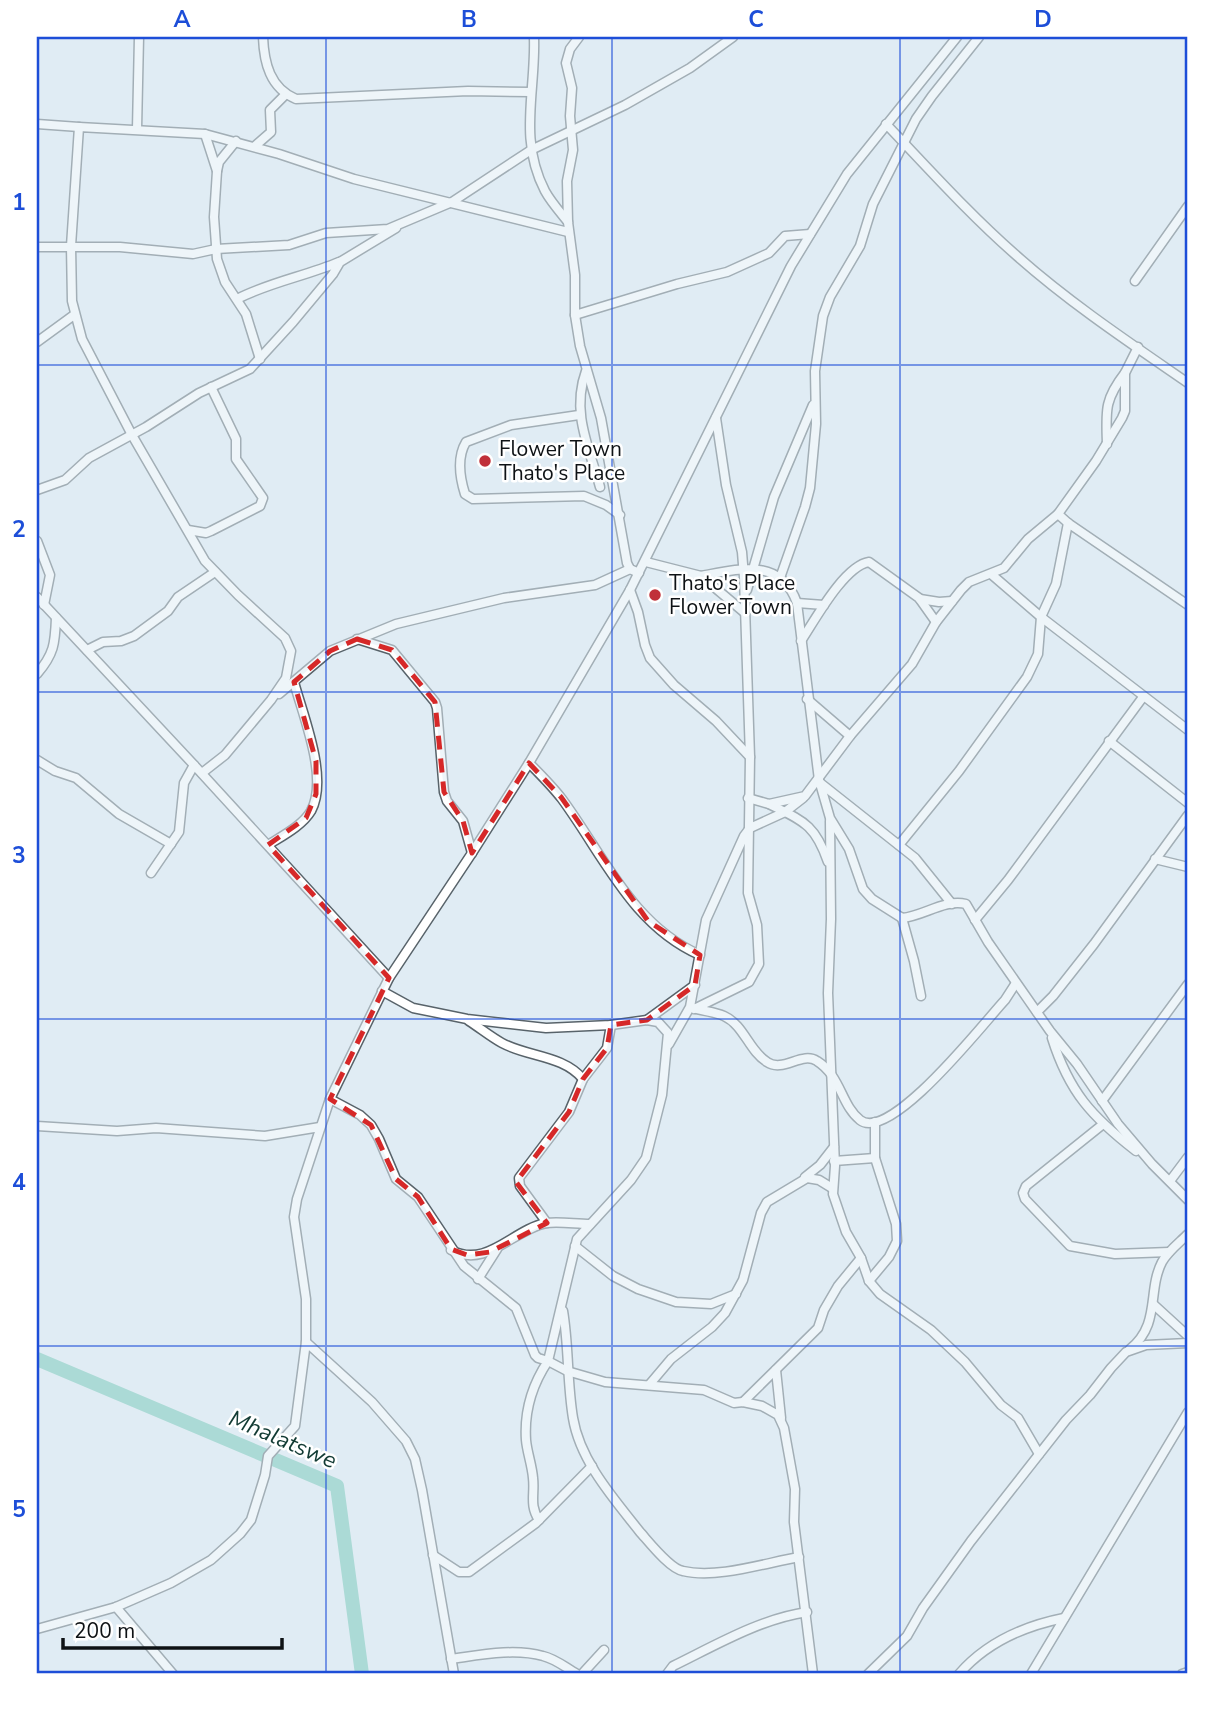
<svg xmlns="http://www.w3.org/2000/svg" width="1225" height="1711" font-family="'Nunito Sans',sans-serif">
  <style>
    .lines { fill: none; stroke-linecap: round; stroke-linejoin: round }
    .river { stroke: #6cc3b1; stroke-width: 14 }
    .minor-casing { stroke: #58636a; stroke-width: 11 }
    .minor { stroke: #fff; stroke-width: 8 }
    .marked { fill: none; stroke: #d62828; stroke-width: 5; stroke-dasharray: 14 9; stroke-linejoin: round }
    .grid { fill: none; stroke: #1d4ed8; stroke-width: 2; stroke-opacity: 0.55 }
    .poi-dot { fill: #c03039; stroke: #fff; stroke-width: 2.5 }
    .labels { text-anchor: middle; stroke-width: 5; stroke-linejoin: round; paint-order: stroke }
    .poi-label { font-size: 21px; fill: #0e1215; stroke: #fff; text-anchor: start }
    .water-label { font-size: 23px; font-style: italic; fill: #123b34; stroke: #fff }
    .neatline { fill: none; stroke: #1d4ed8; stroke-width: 2.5 }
    .grid-label { font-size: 23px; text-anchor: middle; font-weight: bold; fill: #1d4ed8 }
  </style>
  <rect width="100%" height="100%" fill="#e0ecf4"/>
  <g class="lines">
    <polyline class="river" points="37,1359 337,1486 362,1674"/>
    <g class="minor-casing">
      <g id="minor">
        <path d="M263 37C264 63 270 88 296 99L468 91 531 92"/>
        <path d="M534 37C536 91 518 139 545 191 551 202 560 212 568 222"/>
        <polyline points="579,37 570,49 566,63 572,88 570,116 573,150 567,181 568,222 575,275 575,315 580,346 601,418 627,563 630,569 639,573"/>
        <polyline points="37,124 79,127"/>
        <path d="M886 124C928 168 970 215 1017 256 1070 303 1130 343 1188 383"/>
        <polyline points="137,129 139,37"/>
        <polyline points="205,134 217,171 214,217 217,259 225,282 246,314 260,359"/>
        <polyline points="255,146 271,132 270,110 286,94"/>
        <polyline points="217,171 219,162 236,141"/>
        <polyline points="37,247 120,247 193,254 216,249 289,245 326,233 388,229 452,202 531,150 625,105 690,68 733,37"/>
        <polyline points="1135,281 1188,206"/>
        <path d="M237 299C270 282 306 276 339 262"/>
        <polyline points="575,315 677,284 727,272 769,253 785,236 810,234"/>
        <polyline points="37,342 74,315"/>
        <polyline points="1138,347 1125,373 1125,411 1122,418 1096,461 1058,514 1068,523 1188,605"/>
        <path d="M586 371C571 412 589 447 600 487"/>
        <path d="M579 415 511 425 466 442C457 457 460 478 465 494L473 499 584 496 606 505 620 515"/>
        <path d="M1107 444C1106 411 1104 400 1125 373"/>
        <polyline points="37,490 65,480 89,458 146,427 199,393 250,369 293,322 333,274 340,262 396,228"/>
        <polyline points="188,530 206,533 211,531 260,506 263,498 236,459 236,439 211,387"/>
        <polyline points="37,541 50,575 44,605"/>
        <polyline points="646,562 701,576 745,613"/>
        <polyline points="991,574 1041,617 1188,730"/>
        <path d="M701 576C738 569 781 557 797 603L819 780 830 818 849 849 863 889 872 899 902 918C924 916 944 899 966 904L988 942 1050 1031 1077 1064 1118 1124 1152 1164 1188 1200"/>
        <polyline points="780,578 805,507 810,488 816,424 815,371 823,316 830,297 860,246 873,204 916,119 932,96 979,37"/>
        <polyline points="630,590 638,612 645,645 650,658 674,685 716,721 750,757"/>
        <polyline points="747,590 774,497 813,405"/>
        <polyline points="37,597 194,765 389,978"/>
        <polyline points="920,599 939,602 952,601"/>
        <polyline points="797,603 824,605"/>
        <polyline points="357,639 392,650 435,702 437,708 444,792 447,801 463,821 472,853"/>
        <path d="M801 641C815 620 844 566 869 562L919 598 936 622"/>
        <polyline points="87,650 103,642 121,641 134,636 168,611 178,597 215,572"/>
        <path d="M37 674C54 654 55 644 56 618"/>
        <polyline points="279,694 330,651 396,624 504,598 595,585 630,569"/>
        <polyline points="807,699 850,736"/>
        <polyline points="1109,741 1188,803"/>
        <polyline points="37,760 55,771 76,778 119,814 171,844"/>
        <path d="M529 763C540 774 552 786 562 799 604 856 632 925 700 955"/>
        <polyline points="202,773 225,755 271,700 286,678 291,651 285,638 238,595 205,561 132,435 82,339 72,301 71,246 79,127 205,134 279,154 354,179 568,232"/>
        <polyline points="819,782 915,858 952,904"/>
        <polyline points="748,798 769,804 805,796 850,736 912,664 936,622 961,590 969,582 1004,568 1028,539 1058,514"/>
        <path d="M769 804C803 821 815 824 828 862"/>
        <polyline points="830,821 831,919 828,993 835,1166 833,1194 846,1232 861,1258 869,1281 880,1294 931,1330 965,1362 1001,1405 1018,1418 1039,1454"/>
        <path d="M268 845C282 836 302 826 311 811 329 778 303 716 294 682"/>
        <polyline points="899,845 959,771 1027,677 1038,654 1041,617 1056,584 1068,523"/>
        <polyline points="1155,859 1188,867"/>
        <polyline points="151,873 179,832 184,783 194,765"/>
        <polyline points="902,918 914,961 921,996"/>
        <polyline points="975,920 1008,880 1143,697"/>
        <polyline points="382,991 413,1008 467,1019 546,1028 611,1025 647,1020 658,1022 668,1033 662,1095 646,1158 631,1180 577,1239 548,1361 567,1371 605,1382 704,1390 734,1403 743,1402 762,1406 778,1415 784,1428 795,1489 794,1522 813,1674"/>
        <path d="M693 1008C703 1011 715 1012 724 1016 744 1025 749 1051 767 1062 783 1073 802 1051 817 1061 841 1076 841 1105 860 1120 890 1144 986 1020 1005 1000L1016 983"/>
        <polyline points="694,1009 749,982 759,964 757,925 748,893 750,757 744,577 742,552 726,485 716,418"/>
        <polyline points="1037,1012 1053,996 1094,944 1188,815"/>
        <polyline points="647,1020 695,985"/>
        <path d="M469 1021C480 1028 491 1037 502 1043 528 1057 563 1055 583 1079"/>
        <path d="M1052 1038C1069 1092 1092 1117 1136 1151"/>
        <polyline points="669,1044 690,1007 706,920 744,836 750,828 785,812 803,798"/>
        <path d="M330 1099 360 1115 371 1125 379 1139 396 1179 418 1197 464 1266 516 1308 535 1355 538 1358 548 1361C532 1385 524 1410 526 1440 527 1452 532 1465 533 1478 535 1494 529 1505 539 1520"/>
        <polyline points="1102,1101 1188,984"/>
        <polyline points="1102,1125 1026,1186 1023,1193 1025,1199 1070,1246 1115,1254 1169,1252"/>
        <polyline points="37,1126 117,1131 156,1128 265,1136 320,1127"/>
        <polyline points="834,1161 875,1158"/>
        <polyline points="805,1177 820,1165 834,1147"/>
        <polyline points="1170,1181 1188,1157"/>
        <polyline points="547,1223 520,1186 519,1178 569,1112 583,1079 607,1048 611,1025"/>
        <polyline points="575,1246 613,1276 638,1289 676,1302 711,1304 736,1294"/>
        <path d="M451 1250C487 1269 512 1230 546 1223 559 1221 576 1224 590 1224"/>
        <polyline points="478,1279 497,1249"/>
        <polyline points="869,1281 889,1257 897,1241 896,1224 875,1158 875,1122"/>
        <polyline points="1153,1304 1188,1336"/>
        <path d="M563 1311C569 1347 567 1382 573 1418 580 1461 614 1499 640 1532 649 1542 670 1569 683 1571 717 1579 765 1563 799 1557"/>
        <polyline points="306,1342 372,1402 406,1441 415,1459 422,1490 454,1674"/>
        <path d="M1130 1349C1161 1324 1147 1291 1162 1262 1168 1251 1179 1243 1188 1234"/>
        <polyline points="776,1370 781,1418"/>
        <polyline points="649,1385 671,1359 712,1327 725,1313 743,1280 761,1213 767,1202 807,1178 819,1180 832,1188"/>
        <polyline points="743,1402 818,1328 824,1310 838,1286 861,1258"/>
        <polyline points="433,1555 459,1572 469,1572 536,1523 592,1466"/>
        <polyline points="116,1607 173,1674"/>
        <polyline points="37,1629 116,1607 171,1583 211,1560 240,1534 251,1520 265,1475 268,1456 295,1426 306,1342 306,1299 294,1217 297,1199 330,1099 389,978 472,853 529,763 630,590 791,266 847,174 957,37"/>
        <path d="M451 1659C480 1655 514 1648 543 1656 556 1659 566 1668 577 1674"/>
        <polyline points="582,1674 604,1650"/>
        <path d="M667 1674 673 1666C716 1645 760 1619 807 1612"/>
        <polyline points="868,1674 907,1636 923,1608 971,1541 1066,1420 1090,1395 1111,1368 1126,1352 1146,1345 1188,1343"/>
        <path d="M959 1674C986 1643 1024 1626 1064 1618"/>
        <polyline points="1031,1674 1188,1412"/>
        <polyline points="1182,1674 1188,1672"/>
      </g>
    </g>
    <use href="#minor" class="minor"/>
  </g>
  <path d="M0 0H1225V1711H0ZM357 639 392 650 435 702 444 792 463 821 472 853 529 763 561 797 648 921 700 955 695 985 647 1020 611 1025 607 1048 583 1079 569 1112 516 1182 547 1223 490 1252 467 1255 451 1249 418 1197 396 1179 371 1125 330 1099 389 978 268 845 306 818 316 794V761L294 682 330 651Z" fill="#e0ecf4" fill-opacity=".55" fill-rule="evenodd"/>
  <path class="marked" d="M357 639 392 650 435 702 444 792 463 821 472 853 529 763 561 797 648 921 700 955 695 985 647 1020 611 1025 607 1048 583 1079 569 1112 516 1182 547 1223 490 1252 467 1255 451 1249 418 1197 396 1179 371 1125 330 1099 389 978 268 845 306 818 316 794V761L294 682 330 651Z"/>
  <path class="grid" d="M326 37V1674M612 37V1674M900 37V1674M37 365H1188M37 692H1188M37 1019H1188M37 1346H1188"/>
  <g class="poi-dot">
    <circle cx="485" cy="461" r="7"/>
    <circle cx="655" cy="595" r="7"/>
  </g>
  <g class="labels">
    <g class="poi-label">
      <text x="499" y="456">Flower Town<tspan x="499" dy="24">Thato's Place</tspan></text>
      <text x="669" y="590">Thato's Place<tspan x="669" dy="24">Flower Town</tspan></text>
    </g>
    <g class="water-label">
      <text transform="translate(283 1439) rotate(23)" y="8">Mhalatswe</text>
    </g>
  </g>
  <rect width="1225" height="1711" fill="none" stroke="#ffffff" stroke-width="77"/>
  <path d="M63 1638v10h219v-10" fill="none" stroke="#0e1215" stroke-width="3.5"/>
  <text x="74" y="1638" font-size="21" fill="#0e1215" stroke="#ffffff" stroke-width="5" paint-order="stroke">200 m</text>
  <rect x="38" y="38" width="1148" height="1634" class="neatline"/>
  <g class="grid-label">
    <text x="182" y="27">A</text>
    <text x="469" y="27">B</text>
    <text x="756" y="27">C</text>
    <text x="1043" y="27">D</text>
    <text x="19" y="210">1</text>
    <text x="19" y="537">2</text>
    <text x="19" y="863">3</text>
    <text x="19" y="1190">4</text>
    <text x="19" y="1517">5</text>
  </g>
</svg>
